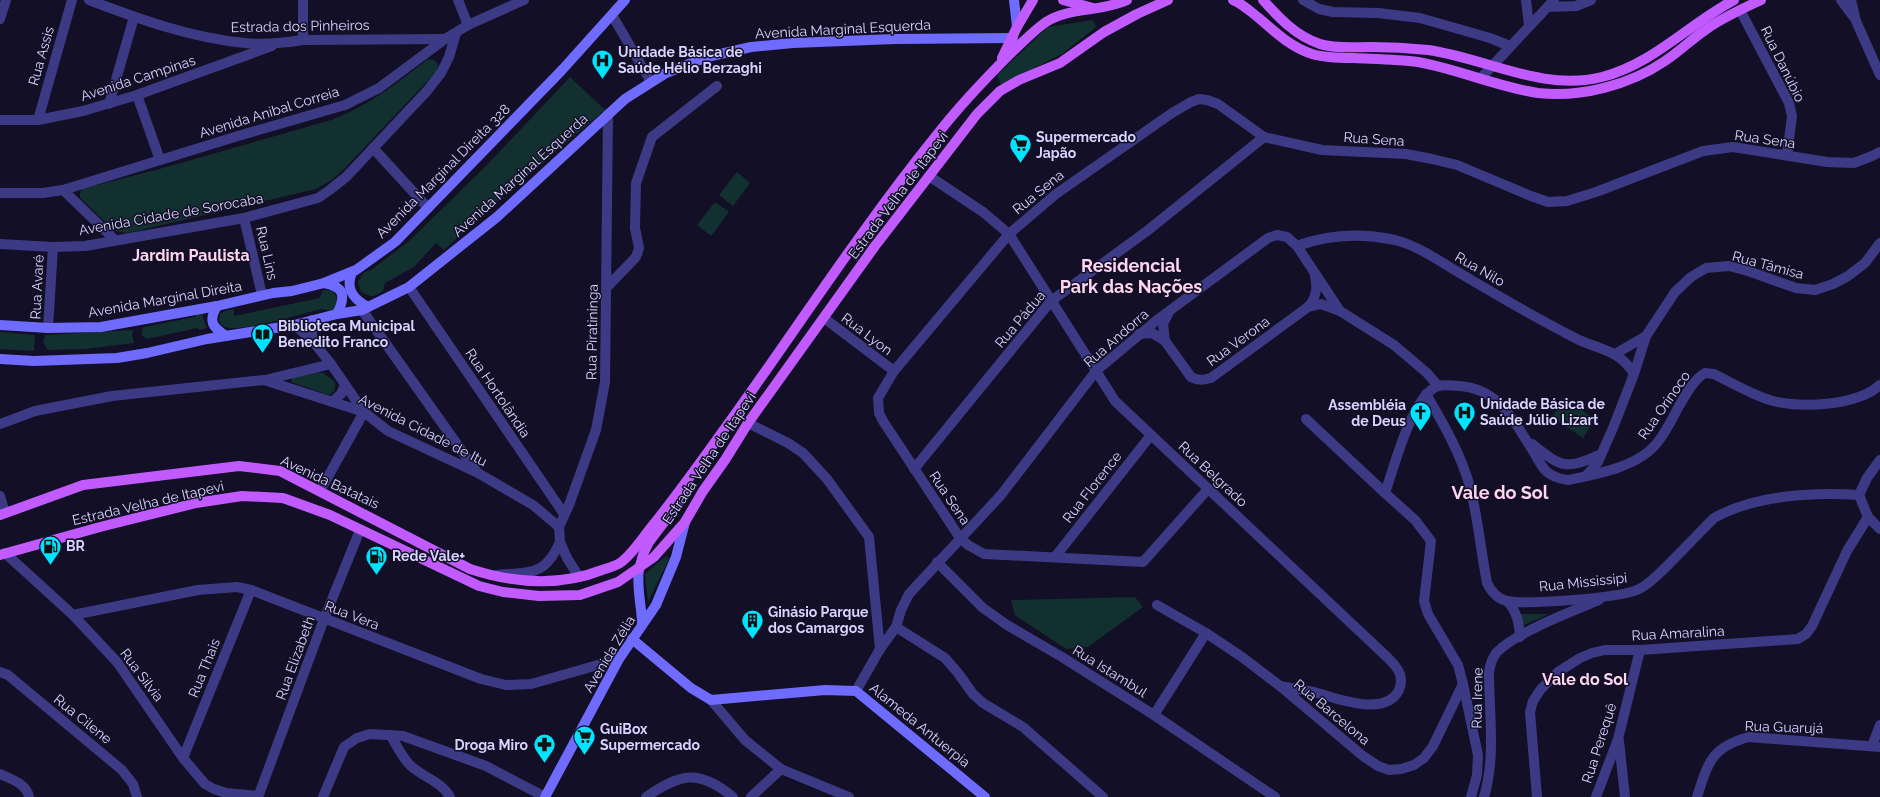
<svg xmlns="http://www.w3.org/2000/svg" width="1880" height="797" font-family="Raleway,sans-serif">
<style>
.green{fill:#12302f}
.lines{fill:none;stroke-linecap:round;stroke-linejoin:round}
.street{stroke:#3d3a85;stroke-width:10}
.secondary{stroke:#6f6bff;stroke-width:10}
.primary{stroke:#c25bff;stroke-width:10}
.labels{text-anchor:middle;stroke-width:3;stroke-linejoin:round;paint-order:stroke}
.street-label{font-size:14px;fill:#d9d4ff;stroke:#130f26}
.poi-label{font-size:14px;font-weight:bold;fill:#d9d4ff;stroke:#130f26;text-anchor:start}
.quarter-label{font-size:16px;font-weight:bold;fill:#ffd6f0;stroke:#130f26}
.district-label{font-size:18px;font-weight:bold;fill:#ffd6f0;stroke:#130f26}
</style>
<rect width="100%" height="100%" fill="#130f26"/>
<g class="green">
<polygon points="1093,20 1096,27 1062,54 1001,85 997,75 1048,27"/>
<path d="M427,60C435,58 440,64 437,71L345,168L332,180L316,189L128,233L115,231L80,198V193L82,189L163,168L331,120C370,105 394,85 427,60Z"/>
<path d="M570,77L605,110L488,209L444,250L436,243L414,267L385,283L383,291C372,298 372,297 361,292L358,282L364,272L371,270L409,241L486,166Z"/>
<polygon points="737,172 750,183 733,206 719,195"/>
<polygon points="715,202 729,212 711,236 697,225"/>
<path d="M326,290L333,291L338,300L334,309L331,311L322,309C302,313 242,333 225,327C221,326 220,323 219,320L220,314L225,311L234,309V316L320,298L322,291Z"/>
<polygon points="203,312 203,318 207,328 200,330 197,328 147,339 142,336 142,330 144,327 195,317 197,313"/>
<polygon points="133,330 132,335 134,343 85,349 48,350 43,342 45,335"/>
<polygon points="0,332 35,335 34,351 0,349"/>
<path d="M316,372L323,373L335,382C336,388 335,392 329,395L291,382L292,378Z"/>
<polygon points="1564,398 1595,419 1583,438 1552,417"/>
<polygon points="666,556 669,559 648,602 645,574"/>
<polygon points="1135,597 1143,607 1088,647 1066,649 1015,615 1011,600"/>
<polygon points="1519,614 1549,614 1524,625"/>
</g>
<g class="lines">
<g class="street">
<path d="M89,0C139,19 191,38 245,43C264,45 284,43 303,40L445,39"/>
<polyline points="458,0 468,25"/>
<polyline points="1303,0 1319,9 1333,12 1378,13 1420,18 1490,38 1510,46"/>
<polyline points="1526,0 1529,26"/>
<polyline points="1841,0 1853,16"/>
<polyline points="1851,0 1856,21 1880,75"/>
<polyline points="1548,7 1576,6 1591,0"/>
<polyline points="1740,10 1789,103 1792,116 1787,155"/>
<polyline points="612,15 651,82"/>
<polyline points="0,19 6,0"/>
<polyline points="303,40 303,0"/>
<polyline points="1481,78 1554,0"/>
<polyline points="137,95 160,160"/>
<polyline points="109,104 134,17"/>
<polyline points="0,120 38,120 83,111 137,95 272,46"/>
<polyline points="38,120 72,0"/>
<polyline points="373,148 428,208"/>
<path d="M929,176L983,212L1009,234L1115,401L1388,658C1397,667 1405,676 1399,690C1385,718 1336,698 1314,692C1303,690 1291,688 1280,686"/>
<polyline points="63,190 115,240"/>
<polyline points="0,193 43,193 63,190 238,136 345,105 379,88 445,39 468,25 524,0"/>
<polyline points="244,218 262,295"/>
<polyline points="0,244 53,247 85,246 244,218 318,198 331,189 346,177 427,91 441,73 449,57 456,33"/>
<path d="M1297,246C1329,234 1362,233 1395,240C1419,246 1442,263 1463,275C1500,297 1538,319 1577,339C1600,350 1620,350 1634,374"/>
<polyline points="409,287 564,514"/>
<polyline points="607,287 636,257 639,248 635,228 636,183 652,137 717,86"/>
<path d="M1308,307C1316,298 1318,289 1315,276"/>
<polyline points="362,310 476,471"/>
<polyline points="824,318 894,371"/>
<polyline points="294,325 312,340 331,364 364,412"/>
<polyline points="48,328 53,247"/>
<path d="M1139,334L1152,333L1165,341L1191,377C1199,381 1203,380 1211,378L1308,307L1321,304L1340,311"/>
<polyline points="312,340 312,320"/>
<polyline points="1165,341 1163,324 1169,312"/>
<polyline points="1615,354 1646,336"/>
<polyline points="265,380 331,364"/>
<path d="M1426,394C1443,423 1461,454 1470,487C1478,518 1481,552 1487,583C1491,591 1497,599 1507,601C1526,605 1623,598 1639,589C1648,585 1656,576 1663,570C1680,553 1697,535 1714,518C1755,495 1813,492 1859,495"/>
<polyline points="332,402 341,394 345,385"/>
<polyline points="1306,419 1385,493"/>
<polyline points="748,423 788,443 803,453 827,479 869,537 880,649"/>
<polyline points="0,424 35,411 112,396 264,380 364,412 388,431 478,473 533,505 559,527"/>
<path d="M1532,444C1562,468 1566,470 1601,454"/>
<polyline points="914,469 1051,301 1147,231 1264,137"/>
<polyline points="1586,476 1598,462 1613,428 1634,374 1646,336 1675,292 1691,277 1706,268 1729,266 1748,271 1796,288 1815,290 1833,284 1848,276 1865,263 1880,243"/>
<polyline points="1208,489 1143,562 984,554 968,545 960,538 883,421 879,413 878,398 894,371 1009,234 1056,194 1172,113 1191,102 1199,99 1207,100 1218,104 1264,137 1322,150 1406,154 1432,159 1457,165 1531,196 1548,202 1567,201 1596,192 1703,151 1733,147 1827,162 1854,163 1872,156 1880,152"/>
<polyline points="320,491 364,412"/>
<polyline points="1859,495 1867,478 1880,460"/>
<polyline points="1859,495 1868,517 1880,529"/>
<polyline points="0,496 5,513"/>
<polyline points="5,553 73,615 117,662 183,758 205,784 214,789 226,793 258,796"/>
<polyline points="1055,557 1151,435"/>
<polyline points="937,562 983,608 1007,625 1062,657 1154,715 1275,797"/>
<path d="M497,575C531,572 545,576 560,542"/>
<polyline points="579,577 567,558 560,542 559,527 569,505 596,430 605,382 608,114"/>
<path d="M1507,601C1517,612 1519,622 1520,637"/>
<polyline points="1157,605 1206,633 1242,657 1280,686 1363,756 1378,766 1389,770 1401,769 1414,765 1424,758 1433,746 1463,684"/>
<polyline points="73,615 198,590 237,587 251,590 481,679 506,685 531,684 619,659"/>
<polyline points="896,627 945,658 958,673 973,694 983,703 1023,727 1103,797"/>
<polyline points="0,672 8,675 122,770 133,784 137,797"/>
<polyline points="856,691 880,649 896,627 901,610 909,594 1001,495 1096,371 1157,320 1268,238 1277,235 1287,237 1297,246 1340,311 1394,345 1427,373 1438,386"/>
<polyline points="711,700 745,740 781,769 849,797"/>
<polyline points="1154,715 1206,633"/>
<path d="M390,735C397,745 402,758 411,766C424,778 441,781 450,797"/>
<polyline points="1619,741 1625,797"/>
<polyline points="1872,746 1880,725"/>
<polyline points="183,758 251,590"/>
<path d="M0,774C11,779 27,784 29,797"/>
<polyline points="258,797 324,619 360,530"/>
<polyline points="323,797 344,747 357,738 370,734 403,736 486,766 545,797"/>
<path d="M646,797C681,773 699,769 733,797"/>
<polyline points="751,797 781,769"/>
<path d="M1471,797L1477,775L1478,755L1463,684L1458,665L1428,614L1424,601L1431,541L1415,520L1385,493C1394,468 1412,395 1438,386C1444,384 1452,386 1459,386C1500,389 1513,420 1533,451C1537,457 1541,466 1546,471C1552,477 1560,479 1568,480C1597,474 1638,467 1657,443C1666,432 1672,419 1679,406C1686,395 1693,380 1705,373L1714,374C1732,383 1754,396 1773,401C1802,408 1857,406 1880,385"/>
<path d="M1484,797C1496,757 1489,713 1489,672C1490,665 1492,658 1497,652C1517,632 1571,612 1599,600"/>
<polyline points="1537,797 1530,712 1533,701 1541,689 1558,672 1580,658 1592,653 1605,650 1640,650 1798,639 1806,634 1812,626 1847,551 1868,517"/>
<polyline points="1596,797 1618,739 1640,650"/>
<path d="M1697,797C1708,763 1711,747 1749,737L1880,747"/>
</g>
<g class="secondary">
<polyline points="1014,0 1017,27"/>
<path d="M352,272C345,289 353,299 368,307"/>
<path d="M324,283C345,287 346,296 337,314"/>
<path d="M217,306C208,321 212,327 226,336"/>
<polyline points="0,325 48,328 101,327 217,306 273,293 292,291 324,283 356,270 395,242 562,70 625,0"/>
<polyline points="0,359 34,361 117,358 147,353 207,339 294,325 337,314 362,310 409,287 497,217 625,99 666,73 707,57 751,47 793,43 895,39 1013,38"/>
<path d="M639,569C636,588 642,606 642,625"/>
<polyline points="632,639 691,688 711,700 825,690 856,691 985,797"/>
<polyline points="545,797 619,659 656,605 676,557 685,522"/>
</g>
<g class="primary">
<polyline points="1063,0 1093,8"/>
<path d="M1233,0C1243,4 1251,12 1260,19C1276,33 1291,47 1312,54C1325,58 1340,58 1354,58C1375,59 1397,59 1418,62C1458,69 1497,87 1538,93C1580,98 1630,85 1665,61C1680,51 1693,38 1708,28C1724,17 1744,8 1761,0"/>
<path d="M1263,0C1279,18 1296,36 1320,44C1336,49 1354,47 1371,47C1389,47 1409,48 1428,50C1486,58 1542,92 1602,77C1653,64 1689,24 1734,0"/>
<polyline points="1002,58 1017,27 1033,0"/>
<path d="M0,515L83,485L239,466L280,471L470,569C513,583 559,587 602,570C608,568 615,566 620,563C633,554 643,537 653,525C678,494 700,463 723,431C794,333 860,230 936,136C959,106 984,80 1011,53C1022,43 1033,31 1046,22C1069,7 1102,12 1127,0"/>
<polyline points="0,555 100,527 196,503 242,496 283,498 330,515 479,586 503,592 539,596 580,595 618,582 654,557 685,522 703,491 725,460 748,423 875,246 977,114 1000,91 1019,80 1060,63 1104,32 1137,14 1168,0"/>
<polyline points="639,569 644,552 649,542 690,488"/>
</g>
</g>
<defs>
<symbol id="hospital-pin" viewBox="-11 -11 22 30"><path d="M0 17L-7.5 6A9.5 9.5 0 1 1 7.5 6Z" fill="#00e5ff" stroke="#130f26"/><path d="M-5-5h3v3.5h4V-5h3V5h-3V1.5h-4V5h-3Z" fill="#111"/></symbol>
<symbol id="supermarket-pin" viewBox="-11 -11 22 30"><path d="M0 17L-7.5 6A9.5 9.5 0 1 1 7.5 6Z" fill="#00e5ff" stroke="#130f26"/><path d="M-6-5.5h2.5l.6 2H6L4.5 2H-2.5L-4.4-4H-6ZM-1.5 3.2a1.3 1.3 0 1 0 .1 0ZM3 3.2a1.3 1.3 0 1 0 .1 0Z" fill="#111"/></symbol>
<symbol id="library-pin" viewBox="-11 -11 22 30"><path d="M0 17L-7.5 6A9.5 9.5 0 1 1 7.5 6Z" fill="#00e5ff" stroke="#130f26"/><path d="M-6-4Q-3-5.5-.7-3.5V5Q-3 3-6 4ZM6-4Q3-5.5 .7-3.5V5Q3 3 6 4Z" fill="#111"/></symbol>
<symbol id="church-pin" viewBox="-11 -11 22 30"><path d="M0 17L-7.5 6A9.5 9.5 0 1 1 7.5 6Z" fill="#00e5ff" stroke="#130f26"/><path d="M-1.2-6h2.4v3.5h3.3v2.4h-3.3V6h-2.4V-.1h-3.3v-2.4h3.3Z" fill="#111"/></symbol>
<symbol id="fuel-pin" viewBox="-11 -11 22 30"><path d="M0 17L-7.5 6A9.5 9.5 0 1 1 7.5 6Z" fill="#00e5ff" stroke="#130f26"/><path d="M-5.5-6h7V0h2V4h1.3V-2.5L3-4.5l.8-.8L6-3V5H2.5V1h-1V6h-7ZM-4.2-4.7v3.2H.2V-4.7Z" fill="#111"/></symbol>
<symbol id="building-pin" viewBox="-11 -11 22 30"><path d="M0 17L-7.5 6A9.5 9.5 0 1 1 7.5 6Z" fill="#00e5ff" stroke="#130f26"/><path d="M-4-6H4V6H1V3H-1V6H-4ZM-2.5-4.3h1.7v1.8h-1.7ZM.8-4.3h1.7v1.8H.8ZM-2.5-1h1.7V.8h-1.7ZM.8-1h1.7V.8H.8Z" fill="#111"/></symbol>
<symbol id="pharmacy-pin" viewBox="-11 -11 22 30"><path d="M0 17L-7.5 6A9.5 9.5 0 1 1 7.5 6Z" fill="#00e5ff" stroke="#130f26"/><path d="M-2-6h4v4h4v4h-4v4h-4v-4h-4v-4h4Z" fill="#111"/></symbol>
</defs>
<g fill-rule="evenodd">
<use href="#hospital-pin" x="590" y="48" width="25" height="34"/>
<use href="#supermarket-pin" x="1008" y="132" width="25" height="34"/>
<use href="#library-pin" x="250" y="322" width="25" height="34"/>
<use href="#hospital-pin" x="1452" y="400" width="25" height="34"/>
<use href="#church-pin" x="1408" y="400" width="25" height="34"/>
<use href="#fuel-pin" x="38" y="534" width="25" height="34"/>
<use href="#fuel-pin" x="364" y="544" width="25" height="34"/>
<use href="#building-pin" x="740" y="608" width="25" height="34"/>
<use href="#supermarket-pin" x="572" y="724" width="25" height="34"/>
<use href="#pharmacy-pin" x="532" y="732" width="25" height="34"/>
</g>
<g class="labels">
<g class="street-label">
<text transform="translate(300 26) rotate(-1)" y="5">Estrada dos Pinheiros</text>
<text transform="translate(843 29) rotate(-3)" y="5">Avenida Marginal Esquerda</text>
<text transform="translate(41 56) rotate(-74)" y="5">Rua Assis</text>
<text transform="translate(1783 64) rotate(64)" y="5">Rua Danúbio</text>
<text transform="translate(138 78) rotate(-18)" y="5">Avenida Campinas</text>
<text transform="translate(269 112) rotate(-17)" y="5">Avenida Anibal Correia</text>
<text transform="translate(1374 139) rotate(4)" y="5">Rua Sena</text>
<text transform="translate(1765 139) rotate(8)" y="5">Rua Sena</text>
<text transform="translate(443 171) rotate(-45)" y="5">Avenida Marginal Direita 328</text>
<text transform="translate(520 175) rotate(-42)" y="5">Avenida Marginal Esquerda</text>
<text transform="translate(1038 192) rotate(-39)" y="5">Rua Sena</text>
<text transform="translate(898 195) rotate(-53)" y="5">Estrada Velha de Itapevi</text>
<text transform="translate(171 214) rotate(-10)" y="5">Avenida Cidade de Sorocaba</text>
<text transform="translate(267 253) rotate(77)" y="5">Rua Lins</text>
<text transform="translate(1768 265) rotate(15)" y="5">Rua Tâmisa</text>
<text transform="translate(1480 269) rotate(30)" y="5">Rua Nilo</text>
<text transform="translate(37 287) rotate(-87)" y="5">Rua Avaré</text>
<text transform="translate(165 299) rotate(-10)" y="5">Avenida Marginal Direita</text>
<text transform="translate(1020 319) rotate(-50)" y="5">Rua Pádua</text>
<text transform="translate(592 332) rotate(-89)" y="5">Rua Piratininga</text>
<text transform="translate(867 334) rotate(37)" y="5">Rua Lyon</text>
<text transform="translate(1116 338) rotate(-41)" y="5">Rua Andorra</text>
<text transform="translate(1238 341) rotate(-36)" y="5">Rua Verona</text>
<text transform="translate(498 393) rotate(56)" y="5">Rua Hortolândia</text>
<text transform="translate(1664 405) rotate(-55)" y="5">Rua Orinoco</text>
<text transform="translate(423 430) rotate(27)" y="5">Avenida Cidade de Itu</text>
<text transform="translate(709 458) rotate(-56)" y="5">Estrada Velha de Itapevi</text>
<text transform="translate(1213 474) rotate(43)" y="5">Rua Belgrado</text>
<text transform="translate(330 482) rotate(25)" y="5">Avenida Batatais</text>
<text transform="translate(1092 487) rotate(-52)" y="5">Rua Florence</text>
<text transform="translate(950 498) rotate(56)" y="5">Rua Sena</text>
<text transform="translate(148 503) rotate(-13)" y="5">Estrada Velha de Itapevi</text>
<text transform="translate(1583 582) rotate(-6)" y="5">Rua Mississipi</text>
<text transform="translate(352 615) rotate(21)" y="5">Rua Vera</text>
<text transform="translate(1678 633) rotate(-3)" y="5">Rua Amaralina</text>
<text transform="translate(609 654) rotate(-59)" y="5">Avenida Zélia</text>
<text transform="translate(295 658) rotate(-70)" y="5">Rua Elizabeth</text>
<text transform="translate(204 668) rotate(-68)" y="5">Rua Thais</text>
<text transform="translate(1110 671) rotate(32)" y="5">Rua Istambul</text>
<text transform="translate(142 675) rotate(53)" y="5">Rua Silvia</text>
<text transform="translate(1477 698) rotate(-89)" y="5">Rua Irene</text>
<text transform="translate(1332 712) rotate(40)" y="5">Rua Barcelona</text>
<text transform="translate(83 719) rotate(39)" y="5">Rua Cilene</text>
<text transform="translate(920 725) rotate(39)" y="5">Alameda Antuerpia</text>
<text transform="translate(1784 727) rotate(2)" y="5">Rua Guarujá</text>
<text transform="translate(1599 743) rotate(-72)" y="5">Rua Perequê</text>
</g>
<g class="poi-label">
<text x="618" y="57">Unidade Básica de<tspan x="618" dy="16">Saúde Hélio Berzaghi</tspan></text>
<text x="1036" y="142">Supermercado<tspan x="1036" dy="16">Japão</tspan></text>
<text x="278" y="331">Biblioteca Municipal<tspan x="278" dy="16">Benedito Franco</tspan></text>
<text x="1480" y="409">Unidade Básica de<tspan x="1480" dy="16">Saúde Júlio Lizart</tspan></text>
<text x="1406" y="410" text-anchor="end">Assembléia<tspan x="1406" dy="16">de Deus</tspan></text>
<text x="66" y="551">BR</text>
<text x="392" y="561">Rede Vale+</text>
<text x="768" y="617">Ginásio Parque<tspan x="768" dy="16">dos Camargos</tspan></text>
<text x="600" y="734">GuiBox<tspan x="600" dy="16">Supermercado</tspan></text>
<text x="528" y="750" text-anchor="end">Droga Miro</text>
</g>
<g class="quarter-label">
<text x="191" y="261">Jardim Paulista</text>
<text x="1585" y="685">Vale do Sol</text>
</g>
<g class="district-label">
<text x="1131" y="272">Residencial<tspan x="1131" dy="21">Park das Nações</tspan></text>
<text x="1500" y="499">Vale do Sol</text>
</g>
</g>
</svg>
